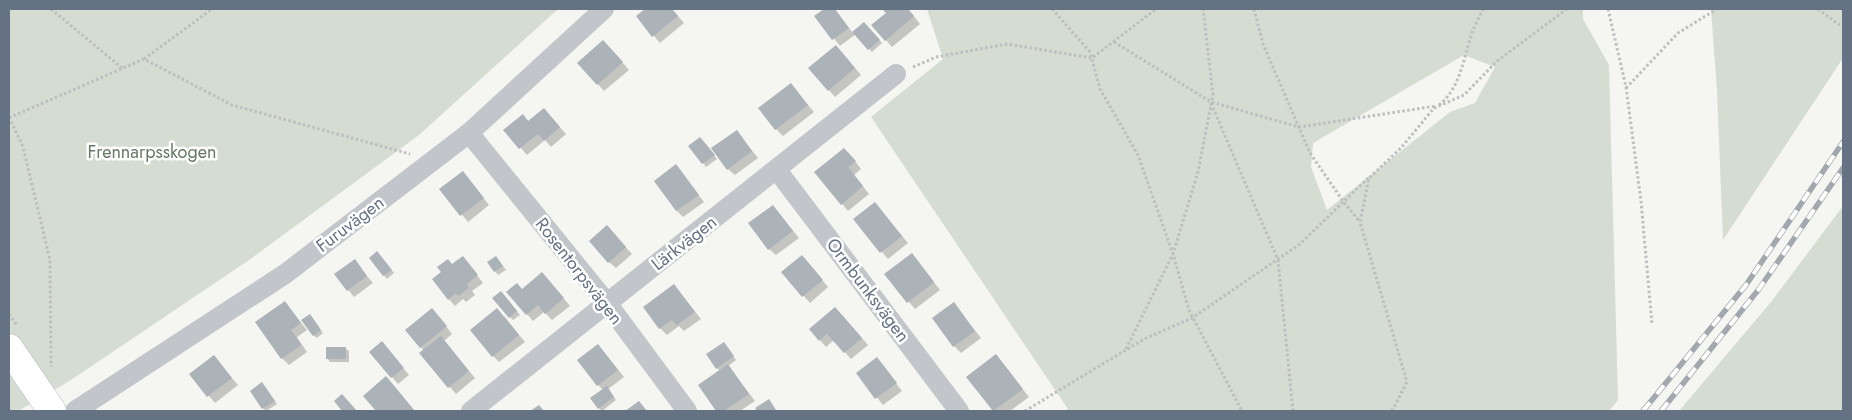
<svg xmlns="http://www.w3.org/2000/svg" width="1852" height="420" font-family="Jost,sans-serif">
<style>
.green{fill:#d5dcd2;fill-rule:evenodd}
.shadow{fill:#0003}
.building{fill:#abb2b8}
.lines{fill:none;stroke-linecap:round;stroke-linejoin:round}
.secondary-casing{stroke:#b4b9be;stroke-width:29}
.path{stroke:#bcbec0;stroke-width:3;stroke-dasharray:2.5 2.5;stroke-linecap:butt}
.street{stroke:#c2c5c9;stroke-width:20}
.secondary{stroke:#fff;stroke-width:28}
.rail-casing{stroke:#a3a8ae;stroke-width:5.5}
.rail{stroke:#fff;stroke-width:4;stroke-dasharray:11;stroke-linecap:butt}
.labels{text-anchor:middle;stroke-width:5;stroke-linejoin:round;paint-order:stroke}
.park-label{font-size:18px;fill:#657a63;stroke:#fff}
.street-label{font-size:18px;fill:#647283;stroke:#fff}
</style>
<rect width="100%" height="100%" fill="#f5f5f1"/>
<g class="green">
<polygon points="9,9 558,9 419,135 249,260 71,380 18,411 9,411"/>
<path d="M927,9H1583V19L1609,65L1618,400L1609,411H1065L1068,409L871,117L943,59ZM1464,55L1495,67L1475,103L1450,112L1327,210L1311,167L1313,143Z"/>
<polygon points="1711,9 1843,9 1843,58 1723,240 1717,91"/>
<polygon points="1843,206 1843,411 1679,411 1771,302"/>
</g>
<g class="shadow">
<polygon points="647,9 672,9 684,23 660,43 637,16"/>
<polygon points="826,9 834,9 853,33 864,24 882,43 872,52 856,34 840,46 816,16"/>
<polygon points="883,9 908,9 920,24 892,47 886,40 887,14"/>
<polygon points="610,48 629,70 604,91 579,63"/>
<polygon points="842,53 861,75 835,97 829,90"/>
<polygon points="791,85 814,112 783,136 776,129"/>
<polygon points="523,115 529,122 550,116 566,134 551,147 545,140 527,155 505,130"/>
<polygon points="736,131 758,158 735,175 728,169"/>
<polygon points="703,141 717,159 706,167 690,146"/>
<polygon points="851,156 861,169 854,175 869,194 848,211 816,172"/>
<polygon points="676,166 704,202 683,217 677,211"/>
<polygon points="469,180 489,205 468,222 441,189"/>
<polygon points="875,204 908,243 888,259 855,220"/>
<polygon points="773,206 799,238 776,255 769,249"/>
<polygon points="613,233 632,254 616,268 609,262"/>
<polygon points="380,256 394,273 387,279 370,258"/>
<polygon points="354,261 373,283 354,297 336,275"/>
<polygon points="499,261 506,270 498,275 489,263"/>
<polygon points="918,262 940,290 915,309 886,275"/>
<polygon points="808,263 828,287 810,303 783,272"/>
<polygon points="453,265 469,265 483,283 472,291 475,295 466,302 463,299 455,306 449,299"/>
<polygon points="549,281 570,306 552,320 544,312 533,321 508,292 523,290"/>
<polygon points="674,285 701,319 684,331 679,326 667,335 660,328"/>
<polygon points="504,295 520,315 513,320 510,317"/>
<polygon points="285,303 307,330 297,337 307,352 289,365 282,358 257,322"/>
<polygon points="954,304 981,338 961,353 954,346"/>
<polygon points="842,315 868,345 851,359 834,340 826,347 820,340"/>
<polygon points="438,316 452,334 444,341 475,378 456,394 421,354 424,351 406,330"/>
<polygon points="504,316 525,342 499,362 493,356"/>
<polygon points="313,319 323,333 317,338 313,335"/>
<polygon points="724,343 736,360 728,366 755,401 740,411 718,411 700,385 720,371 717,368"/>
<polygon points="598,345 624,377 608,389 616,400 602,411 599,408 603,390 598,385"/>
<polygon points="345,348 349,351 349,362 330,362 327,358"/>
<polygon points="388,350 409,375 398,384 371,352"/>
<polygon points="214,357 238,385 215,403 191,374"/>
<polygon points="877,359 902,391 883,405 857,373"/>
<polygon points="1002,363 1029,397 1010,411 995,411 968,377"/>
<polygon points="265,387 277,404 266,411 263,408"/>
</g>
<g class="building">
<polygon points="645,9 672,9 678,16 652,37 636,16"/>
<polygon points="824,9 835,9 849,28 832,40 814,16"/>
<polygon points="882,9 908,9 914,16 885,41 871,25 886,13"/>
<polygon points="864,22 880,40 868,50 852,32"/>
<polygon points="603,40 623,62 597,85 577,63"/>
<polygon points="836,45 855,68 828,91 808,68"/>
<polygon points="791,83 808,105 775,130 758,108"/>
<polygon points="544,108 560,127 544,141 538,134 519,149 503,130 523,114 528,121"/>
<polygon points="737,130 752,151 727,170 711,148"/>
<polygon points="700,137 715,155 702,164 688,146"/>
<polygon points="844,148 856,161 848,167 863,186 841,205 814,172"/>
<polygon points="676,164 699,195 676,211 654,181"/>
<polygon points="463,171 484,198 460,216 439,189"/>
<polygon points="875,202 902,236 880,253 853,219"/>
<polygon points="773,205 793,231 768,250 748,223"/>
<polygon points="607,225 626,247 608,263 589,241"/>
<polygon points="377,251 392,270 383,276 369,258"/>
<polygon points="912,253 934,282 907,303 884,274"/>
<polygon points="802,255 823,280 802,297 781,272"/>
<polygon points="463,256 478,275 467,284 469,288 458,296 456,293 448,300 432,279 441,272 437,267 448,259 452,264"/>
<polygon points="496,256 503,266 494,272 487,262"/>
<polygon points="355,259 367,276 347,291 334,274"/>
<polygon points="542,272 564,298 545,314 538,305 526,315 506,292 517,283 522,289"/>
<polygon points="674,284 695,312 677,325 672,320 659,329 643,307"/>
<polygon points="501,291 517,311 509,318 492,298"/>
<polygon points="285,301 301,323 291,330 301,345 281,359 255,322"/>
<polygon points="954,302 975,331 953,347 932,318"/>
<polygon points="835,307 862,338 844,353 827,334 819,341 809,329"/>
<polygon points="432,308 447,326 420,348 405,330"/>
<polygon points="497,308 519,335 492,357 470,330"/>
<polygon points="310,314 321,330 313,336 301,320"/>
<polygon points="441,336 469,371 448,388 419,353"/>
<polygon points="382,341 404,368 391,378 369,352"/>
<polygon points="724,342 734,356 716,369 706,354"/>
<polygon points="598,344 618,370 597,386 577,360"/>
<rect x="326" y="347" width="20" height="12"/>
<polygon points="996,354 1023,389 993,411 966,377"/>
<polygon points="214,355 232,378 207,397 189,374"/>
<polygon points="877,357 897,383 875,399 856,373"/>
<polygon points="728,364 749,394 724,411 716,411 698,385"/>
<polygon points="386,376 415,411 376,411 363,396"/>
<polygon points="262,382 275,401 262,409 250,391"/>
<polygon points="607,386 614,397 598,409 590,398"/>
<polygon points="342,394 357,411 342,411 334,401"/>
<polygon points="769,399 776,410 773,411 757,411 755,408"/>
<polygon points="639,401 647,411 625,411"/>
<polygon points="539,405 544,411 530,411"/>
</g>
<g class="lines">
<defs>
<polyline id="secondary" points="9,348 52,411"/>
</defs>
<use href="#secondary" class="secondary-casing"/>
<g class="path">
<polyline points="51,9 122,68"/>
<polyline points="1052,9 1090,52 1100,89 1138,155 1173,254 1189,310 1242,411"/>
<polyline points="1254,9 1263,44 1310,153 1343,201 1360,222"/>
<polyline points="1608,9 1626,87 1641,201 1652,324"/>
<polyline points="1818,9 1838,24 1843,26"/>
<polyline points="1114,42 1211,102 1299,127 1436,106"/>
<polyline points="144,59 212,9"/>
<polyline points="913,67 936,57 1007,44 1092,58 1156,9"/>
<polyline points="1626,88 1678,33 1717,9"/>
<polyline points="1211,103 1278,260 1293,411"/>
<path d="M1439,105C1461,88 1464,55 1473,30C1476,23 1480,16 1483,9"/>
<polyline points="9,117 23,147 50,260 51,367"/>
<polyline points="9,118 144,59 232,105 410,154"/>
<polyline points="9,314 17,325"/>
<polyline points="1126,349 1173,254 1198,172 1213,95 1203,9"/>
<polyline points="1025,411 1144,339 1192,318 1300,244 1368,178"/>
<polyline points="1392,411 1407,382 1360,222 1369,178 1401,148 1434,108 1464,95 1497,61 1567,9"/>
</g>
<g class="street">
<polyline points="469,133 607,303 687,411"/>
<polyline points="777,170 959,411"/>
<polyline points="75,411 285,274 469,133 604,9"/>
<polyline points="471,411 896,74"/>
</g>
<use href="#secondary" class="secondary"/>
<defs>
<g id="rail">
<polyline points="1643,411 1746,285 1843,142"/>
<polyline points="1661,411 1759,289 1843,168"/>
</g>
</defs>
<use href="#rail" class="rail-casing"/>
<use href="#rail" class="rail"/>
</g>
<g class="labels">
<g class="park-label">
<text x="152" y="158">Frennarpsskogen</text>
</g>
<g class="street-label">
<text transform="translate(350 224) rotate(-37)" y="6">Furuvägen</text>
<text transform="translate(684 243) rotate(-38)" y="6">Lärkvägen</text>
<text transform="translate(579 271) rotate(52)" y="6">Rosentorpsvägen</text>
<text transform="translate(868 290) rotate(53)" y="6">Ormbunksvägen</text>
</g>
</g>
<rect width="1852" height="420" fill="none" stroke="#647283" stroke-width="20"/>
</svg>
